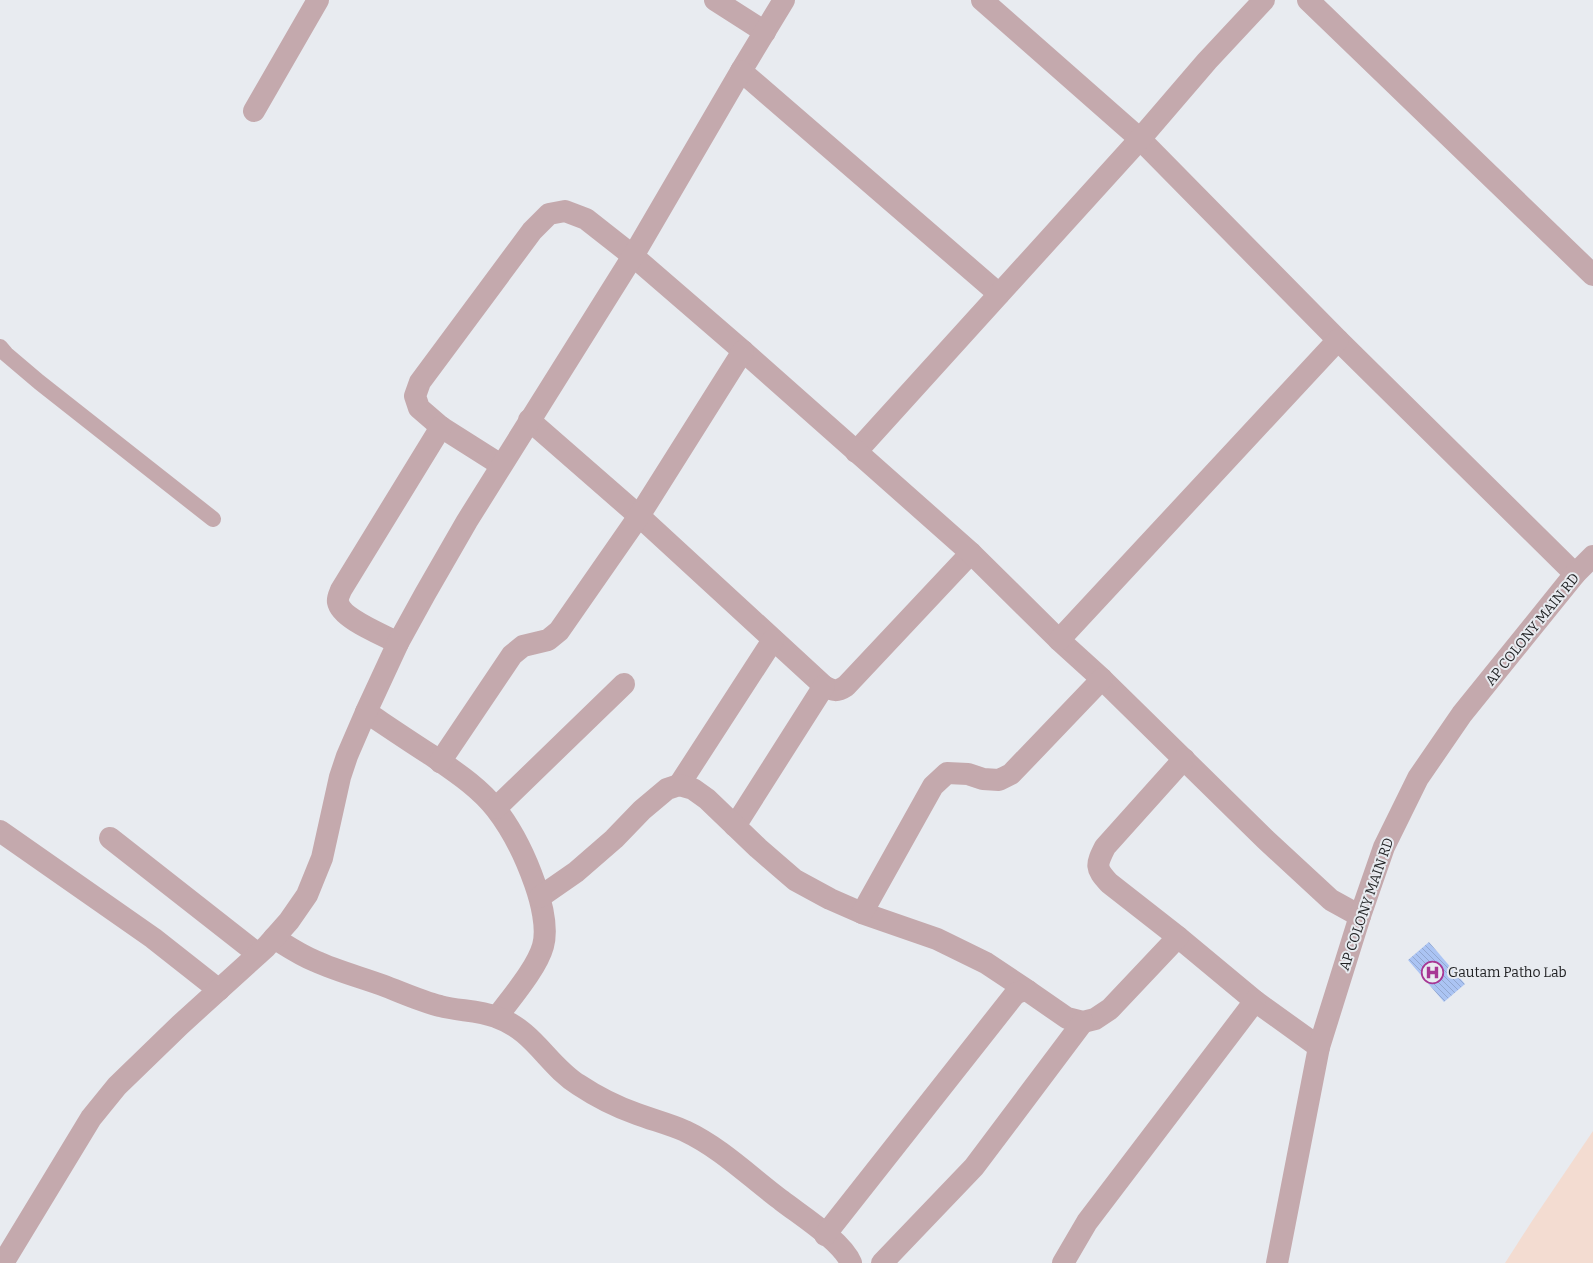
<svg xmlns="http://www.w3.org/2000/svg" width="1593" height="1263" font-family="Bitter,serif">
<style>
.education{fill:#f3dcd1}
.building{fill:url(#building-back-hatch)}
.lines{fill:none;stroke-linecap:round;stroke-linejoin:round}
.service{stroke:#c4a9ad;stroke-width:16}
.minor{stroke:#c4a9ad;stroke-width:22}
.tertiary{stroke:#c4a9ad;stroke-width:22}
.labels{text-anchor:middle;stroke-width:4;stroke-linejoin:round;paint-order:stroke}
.street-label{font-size:14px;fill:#1f2022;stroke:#e8ebf0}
.poi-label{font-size:14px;fill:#1f2022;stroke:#e8ebf0;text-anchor:start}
</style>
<defs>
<pattern id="building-back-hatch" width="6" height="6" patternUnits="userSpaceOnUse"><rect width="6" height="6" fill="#abc4f3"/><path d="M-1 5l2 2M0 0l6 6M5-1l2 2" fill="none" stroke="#93a8d0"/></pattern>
</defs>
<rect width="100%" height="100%" fill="#e8ebf0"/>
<polygon class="education" points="1593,1131 1593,1263 1505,1263 1532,1221"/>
<polygon class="building" points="1429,942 1465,984 1444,1002 1408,960"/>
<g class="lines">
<polyline class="service" points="0,347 6,354 39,382 213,519"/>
<g class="minor">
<polyline points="715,0 765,32"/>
<polyline points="784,0 741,71 999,294"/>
<polyline points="982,0 1140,139 1338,340 1575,574"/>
<polyline points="1308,0 1593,275"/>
<polyline points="254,111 318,0"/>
<path d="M529,420L639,516L824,686C833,691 837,692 846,686L971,553"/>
<polyline points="856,452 1140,139 1207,61 1264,0"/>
<polyline points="501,465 441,427 419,408 415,396 420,382 532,231 549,214 565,211 586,219 633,256 743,351 971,553 1059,640 1102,679 1265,839 1331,900 1360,916"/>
<polyline points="1059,640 1338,340"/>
<path d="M398,643C384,635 341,619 338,602C337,598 340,593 341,590L441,427"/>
<path d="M366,712C387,726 409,741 431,755C454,771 479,787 496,809C513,831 526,858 535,884C541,901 548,928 543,946C537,968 511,998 497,1017"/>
<path d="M1184,759L1105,847C1096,865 1095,868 1109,883L1178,937L1255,1001L1319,1047"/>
<polyline points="440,762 512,655 523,646 548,640 559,631 639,516 743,351"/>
<polyline points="679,785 773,640"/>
<polyline points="496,808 624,684"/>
<polyline points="735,826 824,686"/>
<polyline points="0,831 153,938 219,990"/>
<polyline points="110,838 258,954"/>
<polyline points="540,897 576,872 614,839 642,810 667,789 679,785 693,789 707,799 758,848 795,880 830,899 862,913 937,939 986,963 1028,991"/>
<polyline points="862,913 933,786 947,773 968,774 983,779 999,780 1011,774 1102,679"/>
<path d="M274,938C287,946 300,955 315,961C337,971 360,977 382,985C401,992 420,1001 440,1006C458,1011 478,1010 496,1017C534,1030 548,1066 579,1085C597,1097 617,1107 637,1114C653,1120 669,1124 685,1131C721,1148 749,1176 781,1200C800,1215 842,1241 851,1263"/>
<polyline points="825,1235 1015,994 1022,991 1028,991 1067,1018 1083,1022 1095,1019 1110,1009 1178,937"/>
<polyline points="3,1263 91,1118 117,1086 180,1025 266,947 289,921 307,895 322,858 340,777 347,756 366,712 398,643 425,594 467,521 633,256 741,71"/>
<polyline points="882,1263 974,1167 1083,1022"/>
<polyline points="1063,1263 1087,1222 1255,1001"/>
</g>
<polyline class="tertiary" points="1277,1263 1319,1047 1360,916 1384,847 1418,778 1462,714 1575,574 1593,556"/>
</g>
<defs>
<symbol id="hospital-ring" viewBox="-11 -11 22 22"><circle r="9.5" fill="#e8ebf0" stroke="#a73794" stroke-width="1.5"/><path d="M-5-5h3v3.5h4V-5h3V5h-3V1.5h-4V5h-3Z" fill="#a73794"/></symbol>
</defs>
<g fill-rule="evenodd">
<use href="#hospital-ring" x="1420" y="960" width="25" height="25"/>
</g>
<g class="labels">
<g class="street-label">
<text transform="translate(1532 629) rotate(-51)" y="5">AP COLONY MAIN RD</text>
<text transform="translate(1366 904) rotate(-71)" y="5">AP COLONY MAIN RD</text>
</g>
<g class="poi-label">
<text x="1448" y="977">Gautam Patho Lab</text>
</g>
</g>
</svg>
